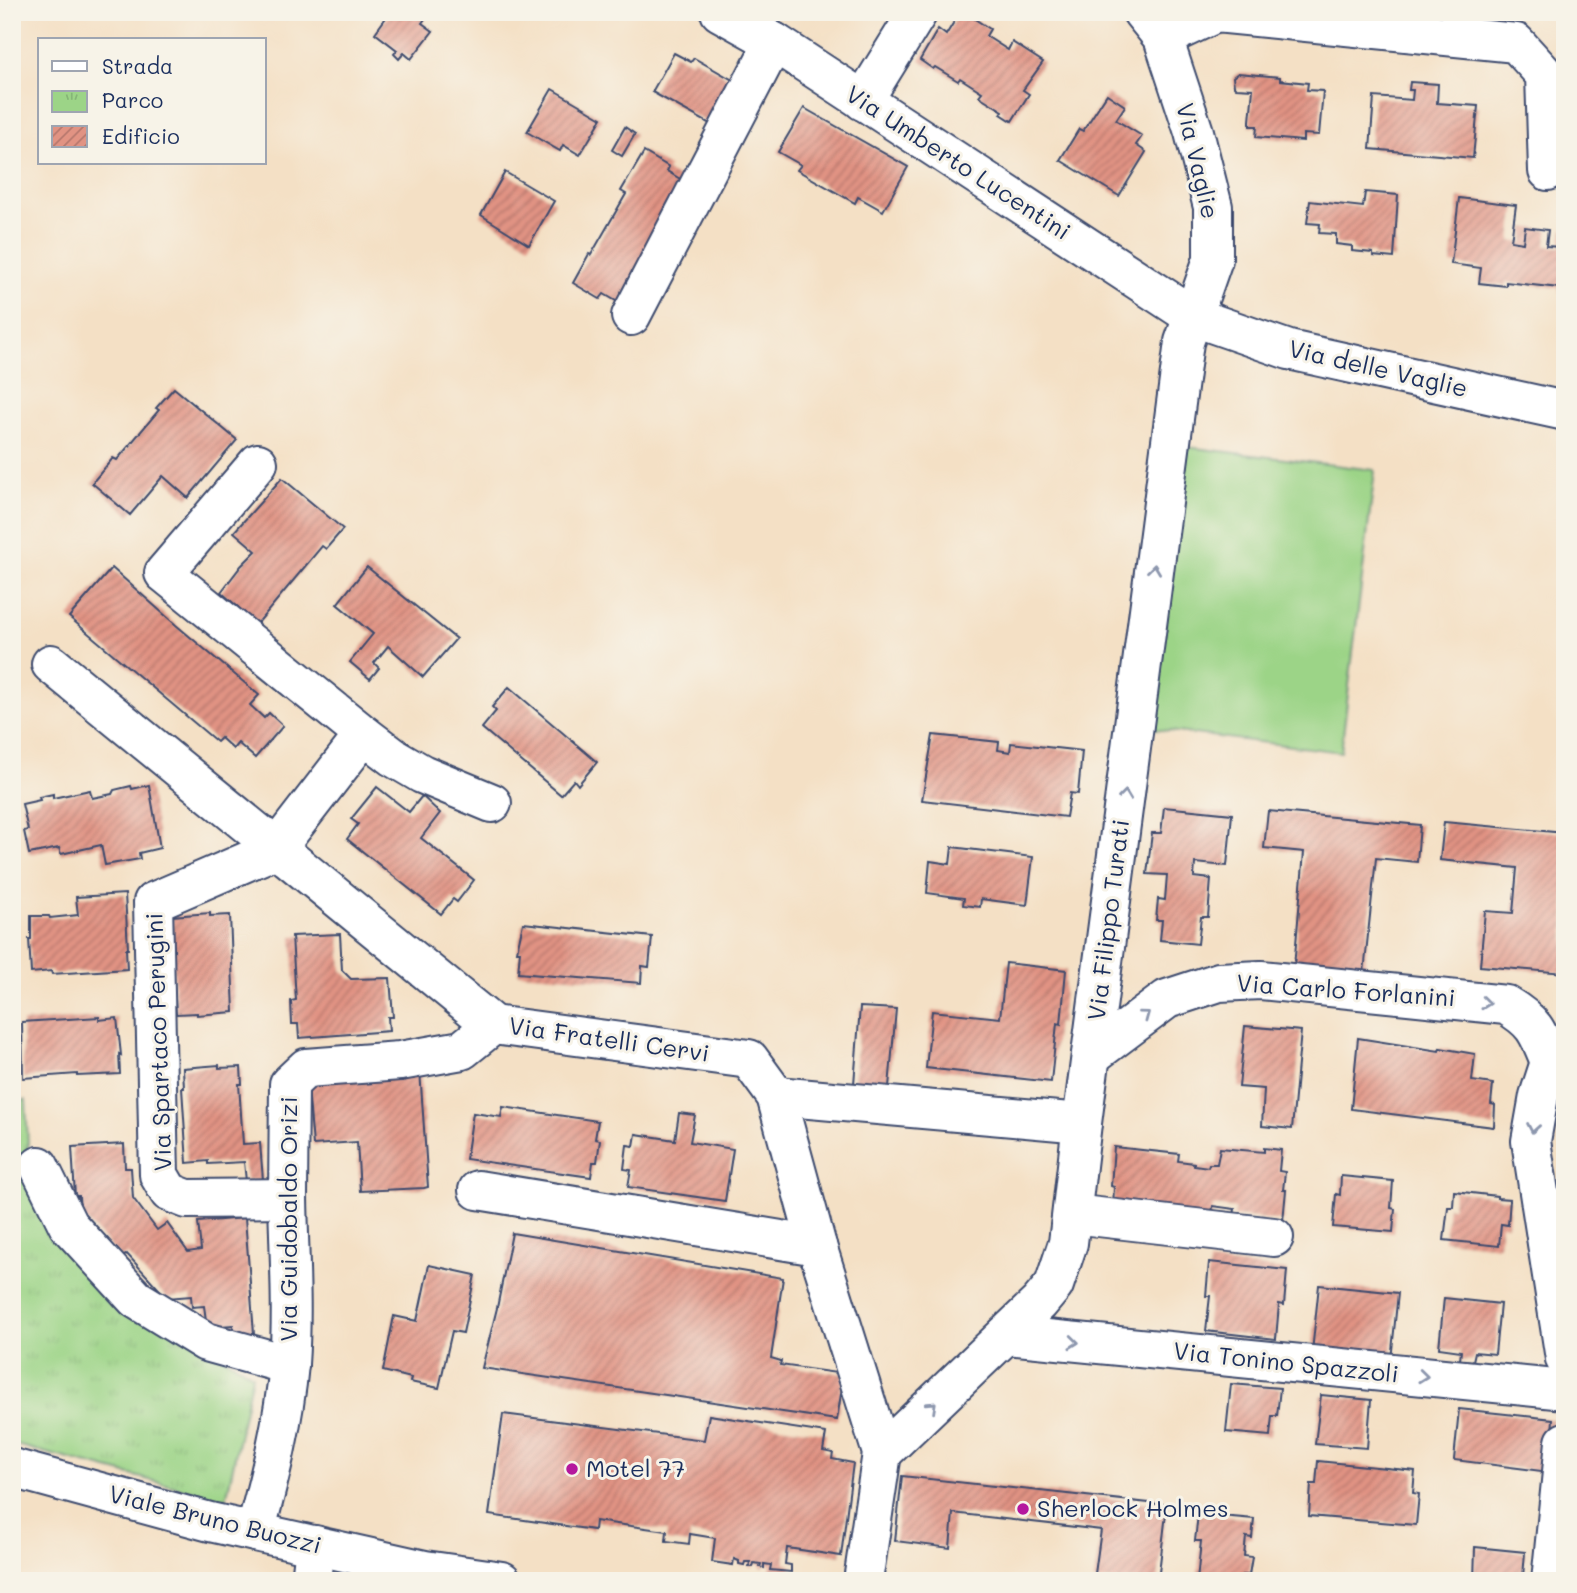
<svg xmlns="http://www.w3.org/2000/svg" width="1577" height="1593" font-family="Mali,sans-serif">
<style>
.park{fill:url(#park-tufts);stroke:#5c8272;stroke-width:2}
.pitch{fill:#9cd487;stroke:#5c8272;stroke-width:2}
.building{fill:url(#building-hatch)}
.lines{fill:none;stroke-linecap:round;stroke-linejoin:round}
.minor-casing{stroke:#3c4a6d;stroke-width:42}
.major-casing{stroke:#3c4a6d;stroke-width:42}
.minor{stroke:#fff;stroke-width:38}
.major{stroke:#fff;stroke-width:38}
.oneway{stroke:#8d97ae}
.poi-dot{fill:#b5179e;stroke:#f7f3e8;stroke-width:2.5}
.labels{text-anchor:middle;stroke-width:6;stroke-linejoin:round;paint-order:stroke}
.street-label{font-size:24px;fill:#1b2f5e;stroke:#f7f3e8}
.poi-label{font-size:24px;fill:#1b2f5e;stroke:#f7f3e8;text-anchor:start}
</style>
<defs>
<pattern id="park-tufts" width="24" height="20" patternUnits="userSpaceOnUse" patternTransform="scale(1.75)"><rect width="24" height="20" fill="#9cd487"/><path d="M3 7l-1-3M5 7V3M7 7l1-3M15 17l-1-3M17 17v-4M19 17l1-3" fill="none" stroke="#86b677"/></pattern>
<pattern id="building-hatch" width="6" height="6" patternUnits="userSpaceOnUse" patternTransform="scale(1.75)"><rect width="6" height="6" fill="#e19383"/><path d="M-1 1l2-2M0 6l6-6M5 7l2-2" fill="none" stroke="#b6786e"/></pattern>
</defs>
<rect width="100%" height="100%" fill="#f7f3e8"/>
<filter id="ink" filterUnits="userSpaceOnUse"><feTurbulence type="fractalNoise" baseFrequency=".0143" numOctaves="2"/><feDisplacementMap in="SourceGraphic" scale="14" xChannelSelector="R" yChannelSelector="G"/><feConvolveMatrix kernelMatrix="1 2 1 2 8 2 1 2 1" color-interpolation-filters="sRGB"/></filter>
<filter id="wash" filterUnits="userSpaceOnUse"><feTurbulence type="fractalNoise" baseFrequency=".00686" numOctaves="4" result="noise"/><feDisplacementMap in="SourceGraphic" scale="28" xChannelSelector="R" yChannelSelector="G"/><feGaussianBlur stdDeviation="1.57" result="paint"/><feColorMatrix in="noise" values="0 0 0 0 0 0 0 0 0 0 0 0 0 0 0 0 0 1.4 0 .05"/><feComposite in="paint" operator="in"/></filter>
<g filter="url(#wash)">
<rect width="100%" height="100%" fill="#f4e0c5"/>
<polygon class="park" points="26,1100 30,1193 96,1275 252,1375 226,1500 12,1444 12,1101"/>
<polygon class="pitch" points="1187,447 1375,470 1341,752 1153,729"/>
<g id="blocks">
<g class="building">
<polygon points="390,12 430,12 422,23 433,31 411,59 404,53 399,59 394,54 397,50 375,33"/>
<polygon points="960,12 964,12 990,29 986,36 1008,50 1012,42 1043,62 1023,90 1029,94 1012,121 1001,114 1003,111 979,96 982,92 960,78 958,81 935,67 933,69 920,60 938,29 946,35"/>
<polygon points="674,53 691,62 694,58 743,86 719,129 652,92"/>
<polygon points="1238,73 1280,77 1280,80 1308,83 1307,90 1323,91 1319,135 1303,134 1303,141 1256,137 1257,126 1250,126 1250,121 1253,89 1236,88 1234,86 1233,77"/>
<polygon points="1410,82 1438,84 1437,103 1478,106 1473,158 1370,149 1374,97 1412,100 1413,90 1409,90"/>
<polygon points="552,89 602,118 580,155 563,145 560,151 527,132"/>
<polygon points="1107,94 1125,106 1116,120 1142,136 1136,145 1146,152 1119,196 1060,160 1079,129 1083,131"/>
<polygon points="804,108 908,167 883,211 858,197 855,203 797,170 801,165 778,152"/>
<polygon points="625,127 635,134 622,156 612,150"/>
<polygon points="644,152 669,167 667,171 692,186 628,308 604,294 600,299 573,283 589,254 591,255 626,194 621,191"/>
<polygon points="505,172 554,201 529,245 481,215"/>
<polygon points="1365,192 1398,195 1394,258 1373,256 1373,253 1352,251 1352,246 1336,244 1336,234 1319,233 1320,224 1307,223 1310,201 1363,207"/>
<polygon points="1459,198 1516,205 1511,241 1523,243 1525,227 1548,230 1546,246 1561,247 1563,229 1565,229 1565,294 1559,293 1559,288 1532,285 1506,282 1506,286 1479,283 1481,268 1451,264"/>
<polygon points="174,388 237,440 188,498 163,476 130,515 92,483 113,458 117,460 159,410 156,408"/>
<polygon points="282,478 343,529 326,549 322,546 257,624 221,592 241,566 256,551 234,532"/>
<polygon points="367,567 456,639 423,677 388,646 374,663 379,668 370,679 350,662 373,634 337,604"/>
<polygon points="112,568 176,625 259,695 250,705 264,718 269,713 283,726 255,758 238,743 233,749 221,738 217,742 69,617"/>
<polygon points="509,687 597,762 578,785 574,780 561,795 482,728 496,711 492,707"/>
<polygon points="933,735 999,742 998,750 1010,752 1011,743 1082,751 1078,794 1070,793 1066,817 922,800"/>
<polygon points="149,785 160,848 139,853 140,859 105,865 101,845 61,854 59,848 29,854 24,831 28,830 22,804 40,800 39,797 53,794 53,798 90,790 92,798 112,794 114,790 131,786 132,789"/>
<polygon points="377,787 409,812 422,796 440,813 421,838 474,880 457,902 453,899 441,914 347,839 358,824 351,819"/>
<polygon points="1164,807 1232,814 1227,866 1195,863 1194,877 1211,879 1208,917 1201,917 1198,944 1160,940 1162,920 1156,920 1158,899 1165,900 1167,875 1147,874 1152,833 1161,833"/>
<polygon points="1268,811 1420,825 1417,862 1376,858 1364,973 1294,967 1304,852 1264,848"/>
<polygon points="1444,822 1565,833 1565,973 1480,966 1485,911 1513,913 1517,868 1440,860"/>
<polygon points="952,847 1033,857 1027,905 981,899 980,907 963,905 964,898 927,893 930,861 950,864"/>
<polygon points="125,894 128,949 126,949 127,969 52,974 51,971 31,973 29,939 31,939 31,916 49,916 50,918 78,915 76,897"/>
<polygon points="210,913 210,916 230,915 234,1012 197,1015 197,1013 176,1014 171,936 173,936 172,916"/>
<polygon points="523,923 652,937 649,967 642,966 641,983 518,973 520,951 517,951"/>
<polygon points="340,934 342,970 351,979 390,978 393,1017 388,1017 389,1031 299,1038 298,1024 292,1024 291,1001 296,1000 292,936"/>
<polygon points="1006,963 1066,970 1061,1024 1057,1023 1051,1082 926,1068 932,1011 1000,1018"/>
<polygon points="860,1007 896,1009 889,1087 854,1084"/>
<polygon points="99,1017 99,1020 117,1018 121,1055 119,1054 120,1074 77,1076 77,1074 23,1078 22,1022"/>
<polygon points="1245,1026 1301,1031 1292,1129 1262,1126 1264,1089 1239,1087"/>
<polygon points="1358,1038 1439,1051 1440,1048 1475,1054 1472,1081 1493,1084 1491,1104 1495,1105 1494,1127 1351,1109"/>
<polygon points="219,1065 219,1068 241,1067 242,1084 239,1084 243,1144 260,1143 263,1180 246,1181 244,1162 208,1164 208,1161 187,1163 182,1088 184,1088 183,1068"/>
<polygon points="420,1070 428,1187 424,1188 360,1191 357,1142 313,1145 307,1076"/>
<polygon points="503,1107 598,1121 595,1139 600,1140 597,1162 593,1162 591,1177 466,1159 473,1113 501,1117"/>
<polygon points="679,1113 695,1115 690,1142 733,1149 725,1201 628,1187 631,1170 624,1169 627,1145 634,1146 636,1134 675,1140"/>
<polygon points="124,1144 125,1168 131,1168 133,1198 157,1230 167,1223 188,1252 201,1250 198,1222 245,1218 254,1334 235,1335 233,1325 207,1327 204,1306 192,1307 191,1296 167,1298 127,1254 121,1258 80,1214 79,1196 75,1196 72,1147"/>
<polygon points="1114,1147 1179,1154 1178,1161 1194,1163 1194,1165 1208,1167 1209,1164 1217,1164 1220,1148 1264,1152 1264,1148 1281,1150 1279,1171 1285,1172 1283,1190 1286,1190 1283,1221 1234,1216 1235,1209 1213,1206 1211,1219 1113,1208 1114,1187 1111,1186"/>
<polygon points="1341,1176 1393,1181 1391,1208 1395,1209 1393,1232 1333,1227 1336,1194 1340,1195"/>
<polygon points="1454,1191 1497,1196 1497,1198 1510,1199 1508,1225 1501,1224 1499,1246 1444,1240 1448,1207 1453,1207"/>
<polygon points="512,1233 783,1278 771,1358 781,1361 780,1365 844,1374 837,1420 482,1368 497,1308"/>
<polygon points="1209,1262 1287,1270 1284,1305 1279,1304 1276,1339 1206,1331 1210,1296 1206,1296"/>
<polygon points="429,1265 475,1275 463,1333 452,1331 439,1388 410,1382 411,1378 383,1371 394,1316 417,1321"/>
<polygon points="1319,1285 1398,1293 1391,1360 1312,1352"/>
<polygon points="1444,1298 1500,1304 1495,1354 1475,1352 1473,1361 1460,1360 1461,1351 1439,1348"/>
<polygon points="1231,1384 1280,1388 1277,1416 1272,1416 1270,1436 1226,1432"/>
<polygon points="1321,1395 1371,1400 1367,1448 1315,1444"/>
<polygon points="1459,1409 1553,1419 1549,1472 1454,1460"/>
<polygon points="503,1414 704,1440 709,1415 826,1433 823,1451 833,1453 832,1459 853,1463 841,1556 787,1548 785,1564 791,1565 791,1572 770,1570 771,1565 764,1564 764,1568 760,1567 761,1564 754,1563 753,1567 749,1567 750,1562 745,1562 744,1565 739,1564 739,1561 734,1559 733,1565 712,1562 715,1538 690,1534 689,1544 666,1541 667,1531 595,1521 594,1530 489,1515"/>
<polygon points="1318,1461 1415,1471 1413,1493 1419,1494 1416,1525 1309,1516 1311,1484 1316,1484"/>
<polygon points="902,1476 1167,1505 1158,1581 1094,1581 1101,1530 953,1513 950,1548 895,1541"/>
<polygon points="1198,1514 1254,1519 1252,1538 1246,1537 1244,1556 1252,1557 1249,1575 1242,1575 1242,1581 1197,1581 1201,1541 1195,1541"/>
<polygon points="1475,1547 1525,1552 1523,1577 1520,1576 1519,1581 1474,1581"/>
</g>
</g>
</g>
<g filter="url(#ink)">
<use href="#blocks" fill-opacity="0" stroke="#3c4a6d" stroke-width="2"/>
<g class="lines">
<defs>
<g id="minor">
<polyline points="720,12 774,42 1194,317 1289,350 1565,411"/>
<polyline points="1163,38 1216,13 1516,43 1545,75 1548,171"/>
<polyline points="863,101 918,12"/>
<polyline points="631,316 774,42"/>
<polyline points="258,463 164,573 364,735 276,849 153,902 159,1175 169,1192 187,1199 288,1198"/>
<polyline points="51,664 493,1025 749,1059 776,1096 817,1246 882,1453 863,1581"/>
<polyline points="364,735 393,757 422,774 492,803"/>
<polyline points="1565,1045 1550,1062 1539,1096 1531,1141 1565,1359"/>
<path d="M1091,1056L1167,999L1219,982L1261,980L1506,1005C1535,1022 1538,1032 1550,1062"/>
<polyline points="776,1096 1082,1123"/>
<polyline points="39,1166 68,1225 136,1299 206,1342 289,1365"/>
<polyline points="478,1190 817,1246"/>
<polyline points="1072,1214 1274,1237"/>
<polyline points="1006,1335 1565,1390"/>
<polyline points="882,1453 1039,1303 1054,1285 1068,1243 1082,1123 1184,342 1213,259 1213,207 1194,132 1163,38 1142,12"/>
<path d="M255,1532C270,1477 284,1421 289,1364C293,1308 289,1253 288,1197C288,1160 289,1122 289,1084L306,1068L400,1061L462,1050L493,1025"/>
<polyline points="311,1581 315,1545"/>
<polyline points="1551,1581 1565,1442"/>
</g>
<polyline id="major" points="12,1468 210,1522 425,1570 502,1581"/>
</defs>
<use href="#minor" class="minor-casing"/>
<use href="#major" class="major-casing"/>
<use href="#minor" class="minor"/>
<use href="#major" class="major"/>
</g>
<defs><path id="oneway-chevron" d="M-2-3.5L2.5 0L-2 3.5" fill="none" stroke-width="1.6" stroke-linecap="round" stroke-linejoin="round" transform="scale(1.75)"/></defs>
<g class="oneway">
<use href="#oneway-chevron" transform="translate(1154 569) rotate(-83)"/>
<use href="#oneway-chevron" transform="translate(1125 795) rotate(-83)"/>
<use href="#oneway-chevron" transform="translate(1486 1003) rotate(6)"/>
<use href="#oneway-chevron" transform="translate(1145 1015) rotate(-37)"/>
<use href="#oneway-chevron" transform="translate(1533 1128) rotate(100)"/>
<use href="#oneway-chevron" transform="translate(1074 1342) rotate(6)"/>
<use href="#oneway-chevron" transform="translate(1423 1376) rotate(6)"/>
<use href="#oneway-chevron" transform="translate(932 1406) rotate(-43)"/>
</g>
</g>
<g class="poi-dot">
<circle cx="572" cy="1469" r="7"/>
<circle cx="1023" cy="1509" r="7"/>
</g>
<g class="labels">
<g class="street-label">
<text transform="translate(1197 161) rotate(77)" y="8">Via Vaglie</text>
<text transform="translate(958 163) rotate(33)" y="8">Via Umberto Lucentini</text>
<text transform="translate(1378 369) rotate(13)" y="8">Via delle Vaglie</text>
<text transform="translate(1109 920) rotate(-83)" y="8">Via Filippo Turati</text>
<text transform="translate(1346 991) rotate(4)" y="8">Via Carlo Forlanini</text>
<text transform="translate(609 1040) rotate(8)" y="8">Via Fratelli Cervi</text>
<text transform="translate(159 1042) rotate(-92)" y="8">Via Spartaco Perugini</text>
<text transform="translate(289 1219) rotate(-90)" y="8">Via Guidobaldo Orizi</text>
<text transform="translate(1286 1363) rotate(6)" y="8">Via Tonino Spazzoli</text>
<text transform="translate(215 1520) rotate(14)" y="8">Viale Bruno Buozzi</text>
</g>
<g class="poi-label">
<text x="586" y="1477">Motel 77</text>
<text x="1037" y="1517">Sherlock Holmes</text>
</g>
</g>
<rect width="1577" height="1593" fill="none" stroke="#f7f3e8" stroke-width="42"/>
<rect x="38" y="38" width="228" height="126" fill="#f7f3e8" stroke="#9fa5b1" stroke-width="2"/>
<rect x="52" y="61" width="35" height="10" fill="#ffffff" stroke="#9fa5b1" stroke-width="2"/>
<text x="102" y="74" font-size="21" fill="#1b2f5e">Strada</text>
<rect x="52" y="91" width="35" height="21" fill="url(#park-tufts)" stroke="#9fa5b1" stroke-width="2"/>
<text x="102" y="108" font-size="21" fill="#1b2f5e">Parco</text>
<rect x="52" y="126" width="35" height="21" fill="url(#building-hatch)" stroke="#9fa5b1" stroke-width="2"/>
<text x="102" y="144" font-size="21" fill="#1b2f5e">Edificio</text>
</svg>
